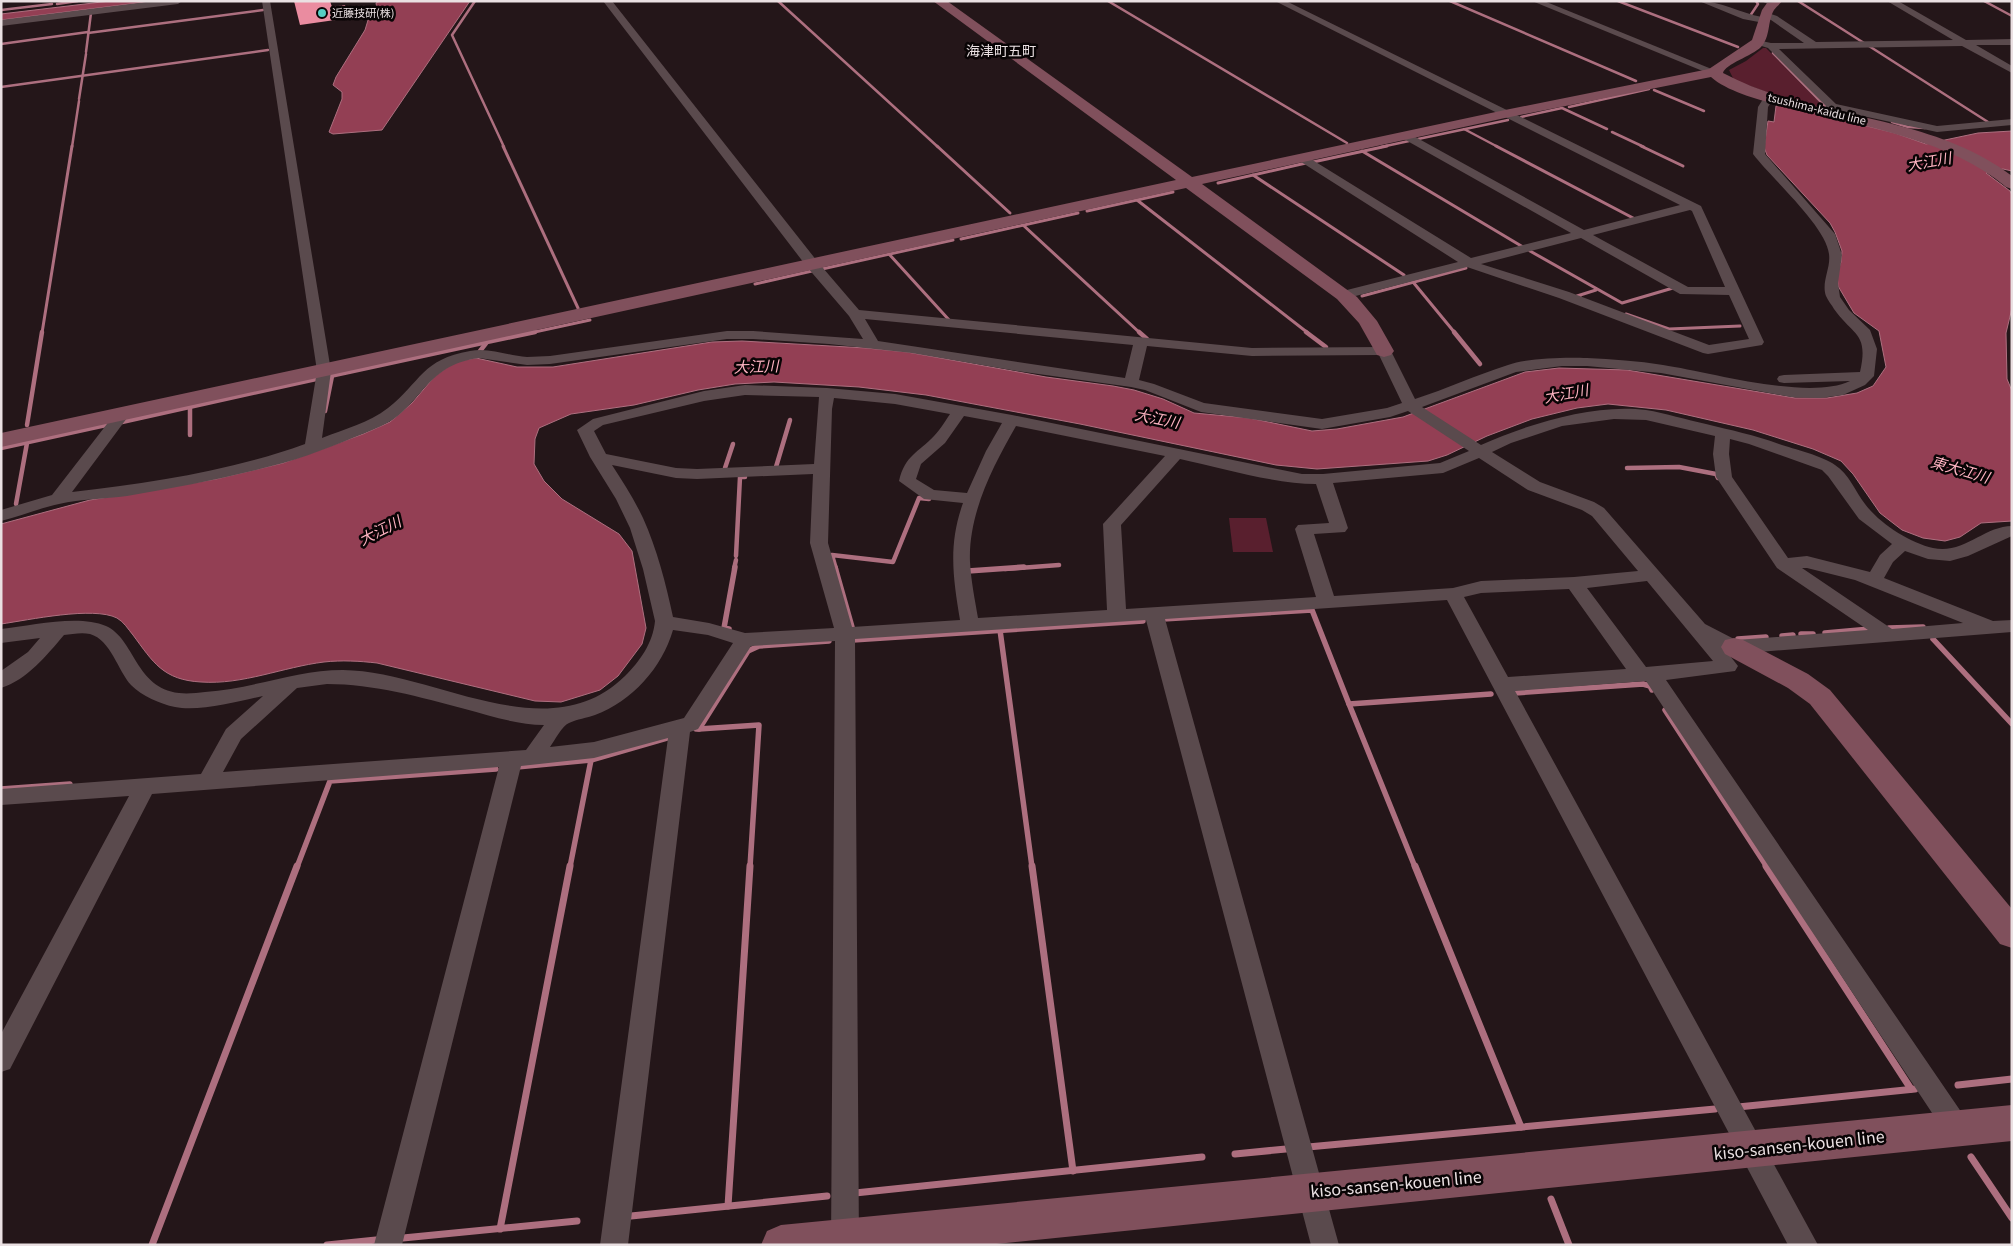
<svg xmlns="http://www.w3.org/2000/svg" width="2013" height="1246" font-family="Georgia,'Noto Sans JP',serif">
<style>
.green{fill:#591f2e}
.water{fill:#933f54;stroke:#ad6f7f}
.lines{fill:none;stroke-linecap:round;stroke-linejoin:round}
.stream-far4{stroke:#ad6f7f;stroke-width:2.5}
.stream-far3{stroke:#ad6f7f;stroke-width:3}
.stream-far2{stroke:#ad6f7f;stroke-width:4.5}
.stream-far1{stroke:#ad6f7f;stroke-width:5.5}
.stream{stroke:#ad6f7f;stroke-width:7}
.building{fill:#ea8ca0}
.street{fill:#5a4a4d;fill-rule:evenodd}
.secondary{fill:#80505c;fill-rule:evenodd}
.poi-dot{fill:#56cec3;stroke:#090405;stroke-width:2}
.labels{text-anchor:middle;stroke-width:5;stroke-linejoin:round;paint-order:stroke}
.far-poi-label{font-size:11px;fill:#eae0e2;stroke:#090405;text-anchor:start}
.far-street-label{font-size:11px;fill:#eae0e2;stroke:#090405}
.far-quarter-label{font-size:14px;fill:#eae0e2;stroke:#090405}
.water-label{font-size:15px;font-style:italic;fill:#fcb2c0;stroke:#090405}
.near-street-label{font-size:16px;fill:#eae0e2;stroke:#090405}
</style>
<rect width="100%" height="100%" fill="#241619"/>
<g class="green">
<polygon points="1763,48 1766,48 1823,106 1819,108 1780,97 1734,80 1729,70 1746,61"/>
<polygon points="1229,518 1266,518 1273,552 1233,552"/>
</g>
<g class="water">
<polygon points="110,1 154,1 1,20 1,14"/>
<polygon points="380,1 470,1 382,130 333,134 329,132 342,99 342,92 333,85 336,77 365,30 369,17 377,9 376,3"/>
<path d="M1783,105L1895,133L1926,144L1978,133L2012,131V171L2003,169L1986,173L2010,191L2012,195V308L2006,333L2007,379L2012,391V521L1981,523L1960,537L1945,541L1923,538L1902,530L1880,513L1853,474L1841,461L1813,449L1753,430L1666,410L1608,404L1577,408L1532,419L1487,436L1447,455L1428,461L1317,469L1276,465L1080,424L926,395L859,387L774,382L735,384L698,390L634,405L571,414L539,428L535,439L534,464L544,481L562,499L619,534L632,551L646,628L642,644L618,676L600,690L561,702L535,701L377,663C359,661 342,660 324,662C283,667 243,685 201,682C163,680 153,662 133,635C128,629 124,622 117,618C93,606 29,620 1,624V524L90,500L216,479L283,463L363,434L390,422L412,403L435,376L456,361L476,358L517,367H553L712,342L742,341L866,348L907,352L1046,377L1113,386L1134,390L1163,399L1194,413L1249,418L1312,431L1337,429L1403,417L1525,372L1559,368L1627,370L1795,398H1827L1857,393L1873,386L1886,367L1879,331L1854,313L1838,286L1837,273L1841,262L1842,251L1835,232L1830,223L1767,155L1764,147L1768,121L1774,122L1776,106Z"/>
</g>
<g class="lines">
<g class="stream-far4">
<polyline points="475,1 452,35 504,147"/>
<polyline points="778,1 938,147"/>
<polyline points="1108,1 1347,143"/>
<polyline points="1450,1 1636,81"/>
<polyline points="1618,1 1738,47"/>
<polyline points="1798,1 1864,43"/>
<polyline points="1984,1 2012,16"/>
<polyline points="57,4 78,1"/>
<polyline points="1,10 52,4"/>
<polyline points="1750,16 1758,4 1756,1"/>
<polyline points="88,33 263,10"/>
<polyline points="1,44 88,32"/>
<polyline points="1869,46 1988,122"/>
<polyline points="86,52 91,13"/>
<polyline points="1773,53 1825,106"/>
<polyline points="1,87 268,50"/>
<polyline points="1654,90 1704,111"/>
<polyline points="79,99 86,54"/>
<polyline points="1569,107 1649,89"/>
<polyline points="1521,117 1562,108 1607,129"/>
<polyline points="1892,122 1908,127 1925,128"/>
<polyline points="1464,129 1498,147"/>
<polyline points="1612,132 1644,147"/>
<polyline points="1418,139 1508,120"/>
<polyline points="72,147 79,101"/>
<polyline points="1381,147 1409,141"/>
</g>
<g class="stream-far3">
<polyline points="503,146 578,308"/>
<polyline points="937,146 1010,213"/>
<polyline points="1496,146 1635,219"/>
<polyline points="1641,146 1683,166"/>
<polyline points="1362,151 1523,247"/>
<polyline points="1313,162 1387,146"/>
<polyline points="1253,175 1404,275"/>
<polyline points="1218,183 1306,163"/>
<polyline points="1137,200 1308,333"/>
<polyline points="1087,211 1173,192"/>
<polyline points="1023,225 1140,333"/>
<polyline points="961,239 1078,213"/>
<polyline points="1530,251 1622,303 1673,288"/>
<polyline points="889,254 950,321"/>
<polyline points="822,269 953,240"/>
<polyline points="1413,282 1455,333"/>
<polyline points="755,284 812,271"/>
<polyline points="1362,296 1466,268"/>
<polyline points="1580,297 1577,296 1596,290"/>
<polyline points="1626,314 1669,329 1740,326"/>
<polyline points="42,333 72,146"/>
<polyline points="530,333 590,320"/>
</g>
<g class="stream-far2">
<polyline points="1139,332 1147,339"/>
<polyline points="1306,332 1326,347"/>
<polyline points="1454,332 1480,364"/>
<polyline points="480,351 487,342 535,332"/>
<polyline points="330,376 487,342"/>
<polyline points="190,407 190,435"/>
<polyline points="325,411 332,376"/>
<polyline points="122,422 316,379"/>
<polyline points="27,425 42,332"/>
<polyline points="1,448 106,425"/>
<polyline points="776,467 790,420"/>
<polyline points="725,468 733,444"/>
<polyline points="1627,468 1679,467 1716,474 1718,478"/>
<polyline points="16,504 27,443"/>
<polyline points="736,556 740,477 745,477"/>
<polyline points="734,569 736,560"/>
<polyline points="836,569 832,555 893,562 919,498 929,499"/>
<polyline points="1005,569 1059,565"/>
</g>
<g class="stream-far1">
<polyline points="835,567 852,627"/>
<polyline points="968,574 968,571 1024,567"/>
<polyline points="1163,619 1312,610 1349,704 1491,694"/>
<polyline points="1889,628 1923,627"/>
<polyline points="729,629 724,628 735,567"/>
<polyline points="1000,630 1032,867"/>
<polyline points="1825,633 1870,629"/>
<polyline points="1801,634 1813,634"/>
<polyline points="1782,636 1793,635"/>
<polyline points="1738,639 1766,637"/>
<polyline points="1933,639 2012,724"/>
<polyline points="853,640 1143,621"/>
<polyline points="1515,693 1643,684 1650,686 1652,690"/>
<polyline points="1349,704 1415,867"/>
<polyline points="1665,710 1767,867"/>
<polyline points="696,729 699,729 748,651 759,646 829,641"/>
<polyline points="699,729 759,725 750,867"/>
<polyline points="517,767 591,760 667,738"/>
<polyline points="1,789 70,784"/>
<polyline points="297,867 330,781 496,769"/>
<polyline points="570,867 591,760"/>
</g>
<g class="stream">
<polyline points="1032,866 1073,1171"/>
<polyline points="1415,866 1521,1127"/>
<polyline points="1766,866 1911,1089"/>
<polyline points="1958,1085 2012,1079"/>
<polyline points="1738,1107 1915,1089"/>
<polyline points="1308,1147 1715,1109"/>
<polyline points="1235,1154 1286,1149"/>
<polyline points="1971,1157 2012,1218"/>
<polyline points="855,1193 1202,1157"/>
<polyline points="1551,1199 1569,1245"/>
<polyline points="728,1206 750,866"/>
<polyline points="631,1216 827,1196"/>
<polyline points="500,1229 570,866"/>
<polyline points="403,1238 577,1221"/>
<polyline points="152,1245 297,866"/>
<polyline points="327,1245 376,1240"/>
</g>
</g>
<polygon class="building" points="294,1 330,1 332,7 345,5 349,18 300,25"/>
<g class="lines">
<g class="street">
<polygon points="155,1 182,1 178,4 1,26 1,20"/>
<path d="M262,1H270L331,371L322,438C344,429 369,423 388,408C421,382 422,359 470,351C489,347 508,356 527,357C535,357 542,356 550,356L727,331H753L863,339L849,316L807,267L603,1H612L817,261L859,310L1252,348L1384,347L1389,348L1391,351L1415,399C1446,389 1476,375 1508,365C1528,358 1565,357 1587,358C1612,359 1638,361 1663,365C1710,372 1808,401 1850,381L1784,383L1779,382L1777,379L1779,376L1784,375L1860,372C1869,332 1853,336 1834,309C1832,305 1828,301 1826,296C1821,282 1831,268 1829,254C1826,226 1772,179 1753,154L1758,107L1765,96H1773L1774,98L1768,107L1765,154L1835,234L1842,255L1838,283L1840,297L1849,310L1870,330L1877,349L1874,376L1865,385L1843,395L1820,398L1791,397L1661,373L1587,366H1562L1516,372L1422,407L1481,445C1528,424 1595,403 1646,410C1666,413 1686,420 1706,424C1730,430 1755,435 1779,444C1794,449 1823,456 1835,465C1849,474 1855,491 1865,504C1879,523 1910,543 1933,548C1963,555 1984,526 2012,526V536L1968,556L1950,561L1928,559L1905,551L1893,562L1884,578L1993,621L2012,620V632L1734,654L1727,652L1738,666L1735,671L1666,680L1966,1119L1970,1128L1966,1137L1957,1141L1948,1137L1646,681L1515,691L1818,1245H1788L1447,600L1165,619L1339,1245H1311L1146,620L855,639L859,1245L831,1244L835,641L751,646L698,729L690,732L628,1245H600L668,738L594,758L521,766L402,1245H374L499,767L152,794L10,1069L1,1072V1034L129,796L1,805V789L201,774L226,729L263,696C240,701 199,712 175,707C160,704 142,696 131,685C118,671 111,640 90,634C82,632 72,634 64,635C47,655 27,680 1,688V671L28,652L40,638L1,643V629C31,626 78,614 106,626C135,639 135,688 179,693C187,694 197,693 205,692C252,689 296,670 343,670C434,671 548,752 625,676C640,661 653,643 655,621L643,569L630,528L616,499L590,457L577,430L593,419L704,391L745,385L827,388L895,394L1012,415L1302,474H1323L1440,463L1469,451L1408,411L1390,417L1322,429L1201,412L1145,390L1131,387L1017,371L912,353L829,344L753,339H727L550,364L527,365L479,358C423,365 421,410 379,427C348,440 315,454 283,463C232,477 179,487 127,496C105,499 81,499 59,504C40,508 21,516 1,521V510L52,495L117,411H127L130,414L72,492C150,483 231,471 305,444L317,371ZM865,319L1133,345L1125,378L878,341ZM1147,346L1252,356L1379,355L1402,403L1387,408L1322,419L1204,403L1154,384L1139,380ZM745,395L819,397L814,464L697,469L676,468L606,454L594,431L603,425L704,401ZM834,398L895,404L950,414C945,421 941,429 934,436C918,453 905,455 899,481L924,499L963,503C948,545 953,577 960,620L852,627L828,543L832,409ZM964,416L1002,423L986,451L967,493L934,490L916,479L921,464L945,443ZM1614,419L1646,420L1715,436L1713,454L1716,477L1777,568L1868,630L1736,640L1705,624L1604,508L1594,502L1540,482L1492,452L1511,443L1562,426ZM1016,426L1165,456L1103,524L1107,610L978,618C975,600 971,581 970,562C968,514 993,466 1016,426ZM1730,439L1749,444L1822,470L1828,476L1859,519L1892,544L1880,555L1870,572L1807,556L1788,558L1732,477L1729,454ZM1479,458L1528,490L1582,510L1592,516L1638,571L1574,577L1481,581L1453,588L1334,596L1314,534L1345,532L1348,528L1333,483L1443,473ZM1180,459C1222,468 1274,484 1316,484L1329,523L1298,525L1295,529L1316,597L1126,609L1121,525ZM612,465L676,478L697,479L813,474L810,543L834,628L745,633L709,623L673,617C666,584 657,549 643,518C634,499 623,482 612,465ZM1802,568H1807L1855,580L1963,623L1892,629ZM1647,581L1713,661L1646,667L1587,588ZM1569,589L1626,669L1508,677L1464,597L1481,593ZM673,630L708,635L733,643L684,718L594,742L550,747C555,740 562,726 569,723C577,719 587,718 595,715C632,701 662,668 673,630ZM327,684C374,684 420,697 465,709C491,716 518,725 544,725L526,750L223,772L241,739L297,688Z"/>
<path d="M1275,1H1286L1701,206L1764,342L1762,345L1708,354L1703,353L1559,298L1467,267L1344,299L1339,298L1337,295L1339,292L1458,262L1298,160L1296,158L1298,156H1306L1471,258L1571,233L1402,138L1401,136L1402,134H1410L1584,230L1680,205ZM1690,210L1692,211L1725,287H1688L1593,235ZM1581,238L1680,294L1729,295L1749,339L1709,345L1569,292L1481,264Z"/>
<polygon points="1532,1 1544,1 1719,72 1714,75 1710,74"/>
<path d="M1699,1C1721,1 1740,13 1762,17L1761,15L1765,12L1777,16L1816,42L1953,40L1887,1H1898L1966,40L2012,39V45H1976L2012,66V73L1962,46L1779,49L1836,104L1937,126L2012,119V125L1937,132L1835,110L1831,115H1823L1822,113L1826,106L1768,48L1752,43L1757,40L1771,43H1804L1771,20L1768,19L1767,22L1764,23L1743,19Z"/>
<polygon points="1761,1 1776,1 1777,3 1773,6"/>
</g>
<g class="secondary">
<path d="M933,1H947L1192,177L1505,110L1709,69L1752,40L1762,10L1767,3L1782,1C1780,4 1776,7 1774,10C1767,22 1771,36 1761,47C1752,56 1725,64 1723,73C1813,121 1928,112 2012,176V189L2006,187C1953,141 1863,126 1796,109C1771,103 1730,94 1711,77L1505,118L1202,184L1357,297L1377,321L1394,351L1391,355L1384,357L1377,355L1359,323L1337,299L1186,188L1,447V433L1176,180Z"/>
<polygon points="1734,638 1743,640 1808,674 1830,690 2012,909 2012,948 2000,944 1810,704 1788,688 1725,654 1721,647 1725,640"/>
<polygon points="2012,1105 2012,1141 987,1245 761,1245 767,1231 781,1225"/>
</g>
</g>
<circle class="poi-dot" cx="322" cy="13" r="5"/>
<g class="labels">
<g class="far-poi-label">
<text x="332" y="17">近藤技研(株)</text>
</g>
<g class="far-street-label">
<text transform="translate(1817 109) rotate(14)" y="4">tsushima-kaidu line</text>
</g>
<g class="far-quarter-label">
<text x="1001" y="56">海津町五町</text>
</g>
<g class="water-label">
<text transform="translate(1929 162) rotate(-10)" y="5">大江川</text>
<text transform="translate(756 367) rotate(-2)" y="5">大江川</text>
<text transform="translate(1566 394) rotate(-10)" y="5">大江川</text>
<text transform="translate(1157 419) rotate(11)" y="5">大江川</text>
<text transform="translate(1960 470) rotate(16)" y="5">東大江川</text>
<text transform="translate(380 531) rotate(-27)" y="5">大江川</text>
</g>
<g class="near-street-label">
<text transform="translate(1799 1145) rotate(-6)" y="6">kiso-sansen-kouen line</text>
<text transform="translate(1396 1184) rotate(-5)" y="6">kiso-sansen-kouen line</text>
</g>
</g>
<rect width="2013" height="1246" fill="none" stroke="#eae0e2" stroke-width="5"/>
</svg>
